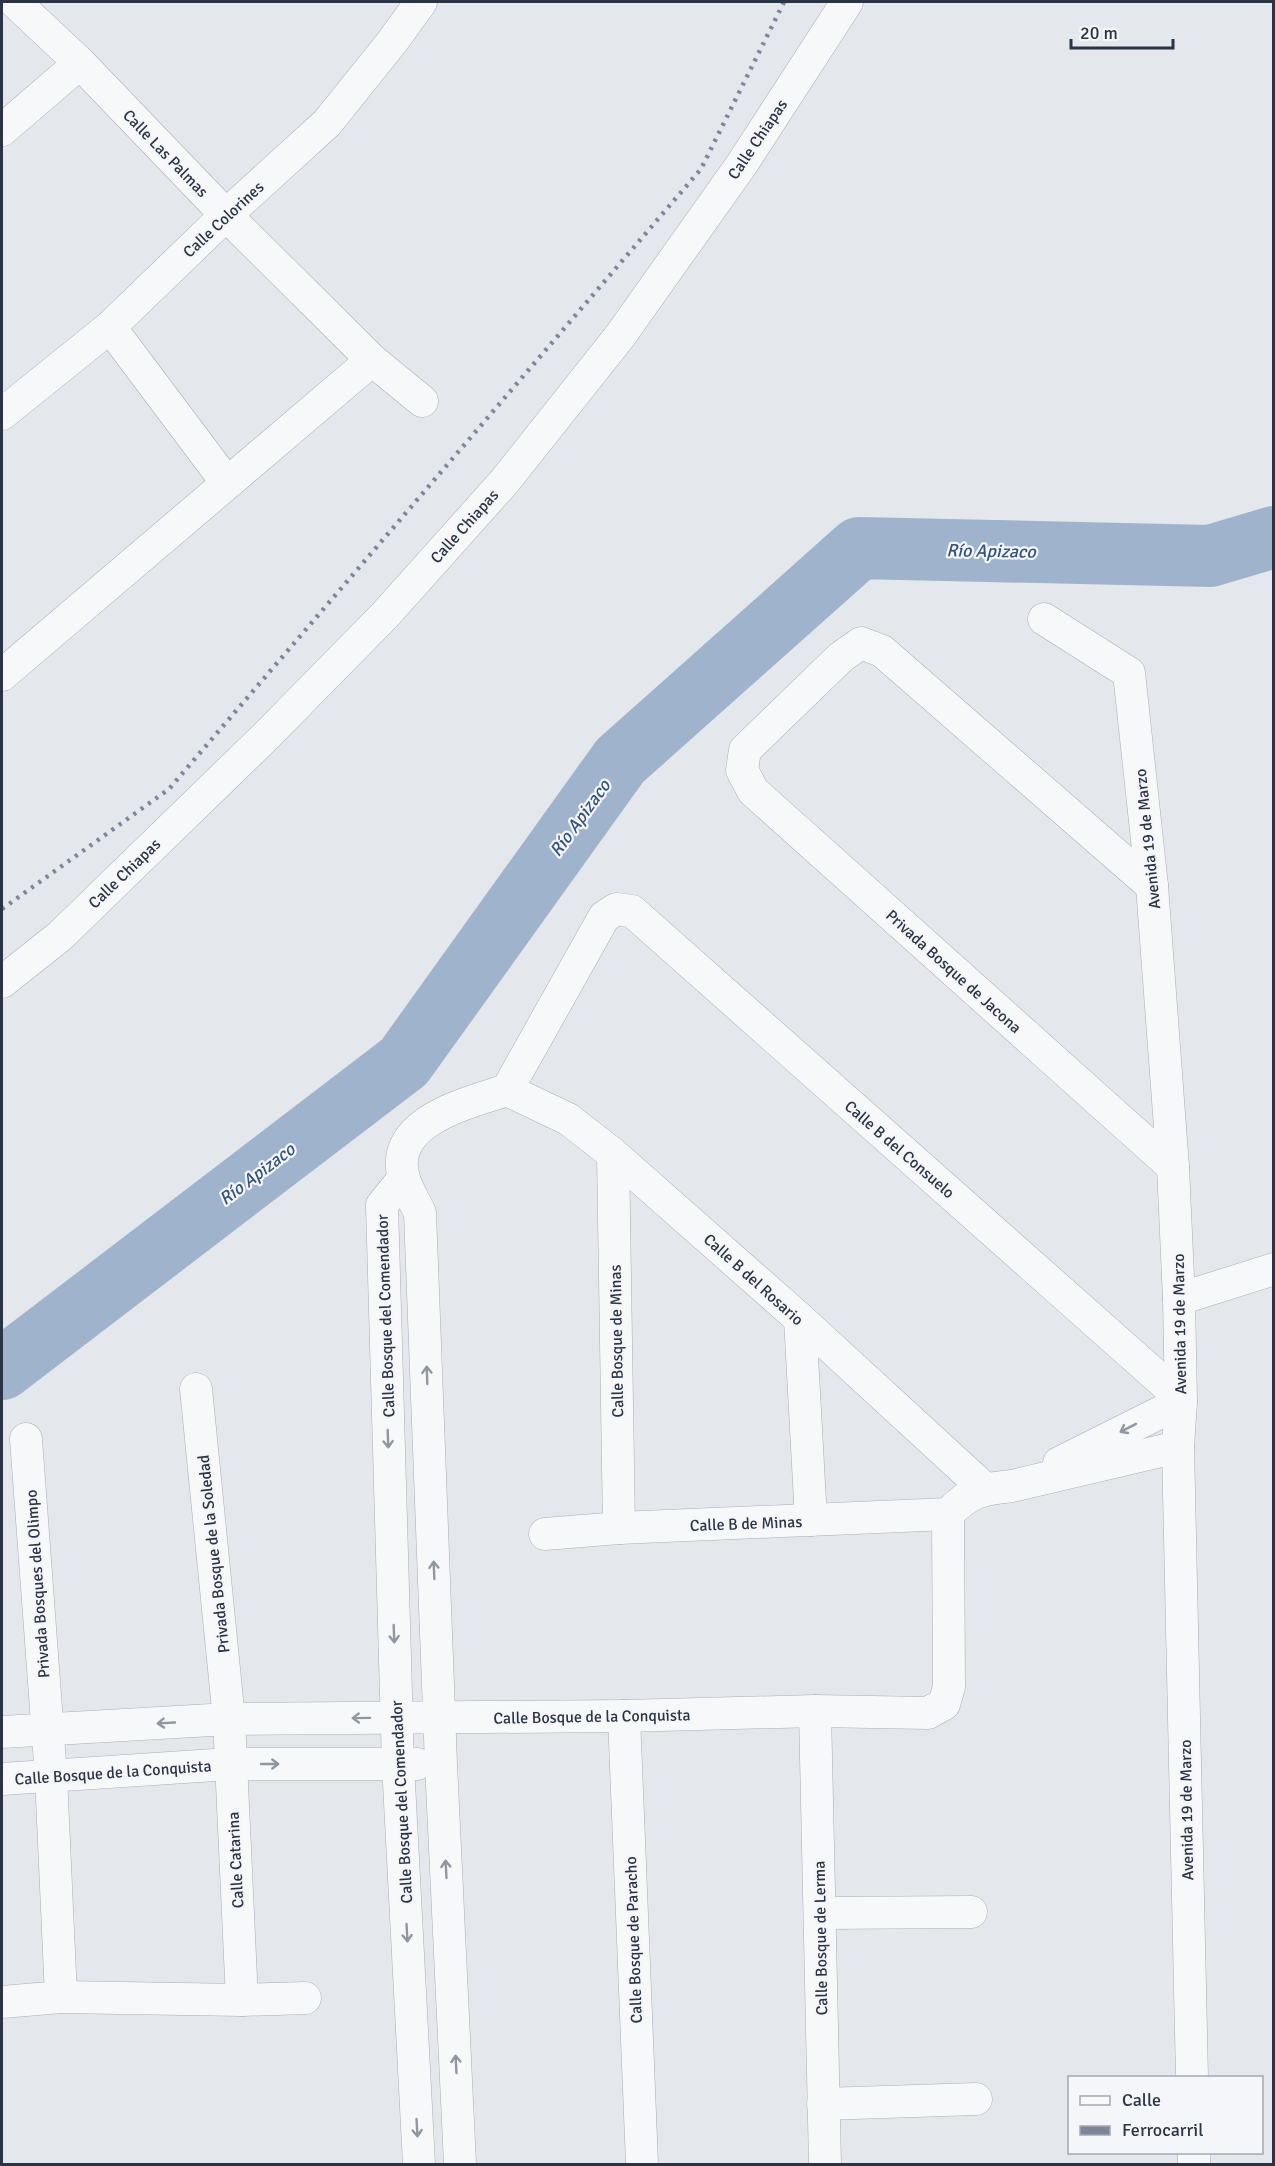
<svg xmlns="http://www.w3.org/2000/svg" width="1275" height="2166" font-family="Signika,sans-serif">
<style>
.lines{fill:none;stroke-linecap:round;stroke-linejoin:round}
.river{stroke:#9fb4cc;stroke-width:62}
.minor-casing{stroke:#a9aeb7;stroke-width:33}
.minor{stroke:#f7f8fa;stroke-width:32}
.rail{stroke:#7d8696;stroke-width:4.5;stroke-dasharray:3 6;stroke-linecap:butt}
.oneway{stroke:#9196a0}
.labels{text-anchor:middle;stroke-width:4.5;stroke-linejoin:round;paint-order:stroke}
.street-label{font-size:16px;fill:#2b3445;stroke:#f4f6f9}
.water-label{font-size:18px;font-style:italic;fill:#34527a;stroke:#f4f6f9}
</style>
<rect width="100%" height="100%" fill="#e4e7ec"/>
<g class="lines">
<polyline class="river" points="2,1369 404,1062 620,761 859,548 1210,556 1274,537"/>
<defs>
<g id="minor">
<polyline points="15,2 80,63 226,215 372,360 422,401"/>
<polyline points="2,130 80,63"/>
<polyline points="110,327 227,483"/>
<polyline points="2,414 110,327 226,215 327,123 392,42 421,2"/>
<polyline points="1044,619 1129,673 1152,886 1173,1167 1179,1299 1181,1402 1178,1447 1192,2078"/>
<polyline points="2,675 372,360"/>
<polyline points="1152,886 882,651 861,643 841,657 745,750 742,770 753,791 1173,1167"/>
<polyline points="2,982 60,936 266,736 385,615 504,482 620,336 742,164 847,2"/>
<polyline points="507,1090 568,1119 613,1154 800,1319 985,1489"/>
<polyline points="613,1154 619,1528"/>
<polyline points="404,1178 382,1205 398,1764 419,2164"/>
<polyline points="1179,1299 1274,1269"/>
<polyline points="800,1319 811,1520"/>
<polyline points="196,1389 229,1719 242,2000"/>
<polyline points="26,1439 51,1776 61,1997"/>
<polyline points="1059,1463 1181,1402"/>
<polyline points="545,1534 619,1528 948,1514"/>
<polyline points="815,1711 825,2164"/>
<polyline points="624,1716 642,2164"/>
<path d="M2,1732L229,1719L624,1716L815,1711L928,1713L944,1704L949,1687L948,1514C970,1491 982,1489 1012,1486L1178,1447"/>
<polyline points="2,1779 230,1764 417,1764"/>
<polyline points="820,1913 971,1912"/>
<polyline points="2,2002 61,1997 242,2000 305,1998"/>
<polyline points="823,2104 976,2099"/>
<polyline points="1194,2152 1194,2164"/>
<path d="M460,2164L441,1764L420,1213C415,1202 408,1191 404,1179C387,1121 468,1103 507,1090L604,917L616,909L632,911L1180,1397"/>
</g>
</defs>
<use href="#minor" class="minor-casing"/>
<use href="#minor" class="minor"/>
<polyline class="rail" points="2,909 169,789 701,169 784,2"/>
</g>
<defs><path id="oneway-shaft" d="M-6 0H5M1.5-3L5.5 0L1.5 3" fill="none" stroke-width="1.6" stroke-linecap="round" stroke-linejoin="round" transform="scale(1.5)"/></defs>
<g class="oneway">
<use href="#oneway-shaft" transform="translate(427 1375) rotate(-92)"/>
<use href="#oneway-shaft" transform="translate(1128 1428) rotate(153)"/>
<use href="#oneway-shaft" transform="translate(388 1439) rotate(88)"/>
<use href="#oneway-shaft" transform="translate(434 1570) rotate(-92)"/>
<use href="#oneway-shaft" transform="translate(394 1634) rotate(88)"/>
<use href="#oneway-shaft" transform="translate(361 1718) rotate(179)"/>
<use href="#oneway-shaft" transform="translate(166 1723) rotate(177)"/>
<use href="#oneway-shaft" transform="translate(270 1764)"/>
<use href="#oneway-shaft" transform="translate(446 1869) rotate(-93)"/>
<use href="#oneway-shaft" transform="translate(407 1933) rotate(87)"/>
<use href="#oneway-shaft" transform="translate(456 2064) rotate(-93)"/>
<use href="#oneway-shaft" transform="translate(417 2128) rotate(87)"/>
</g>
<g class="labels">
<g class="street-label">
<text transform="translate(757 139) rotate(-56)" y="6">Calle Chiapas</text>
<text transform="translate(166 153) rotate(46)" y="6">Calle Las Palmas</text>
<text transform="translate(223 219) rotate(-43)" y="6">Calle Colorines</text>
<text transform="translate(464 526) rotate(-48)" y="6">Calle Chiapas</text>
<text transform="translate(1147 839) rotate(-96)" y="6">Avenida 19 de Marzo</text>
<text transform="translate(124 873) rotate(-44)" y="6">Calle Chiapas</text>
<text transform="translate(954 971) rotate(42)" y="6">Privada Bosque de Jacona</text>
<text transform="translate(900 1149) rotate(41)" y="6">Calle B del Consuelo</text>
<text transform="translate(754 1279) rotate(42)" y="6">Calle B del Rosario</text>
<text transform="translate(385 1316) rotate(-92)" y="6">Calle Bosque del Comendador</text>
<text transform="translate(1179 1324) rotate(-91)" y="6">Avenida 19 de Marzo</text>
<text transform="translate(616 1341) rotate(-91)" y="6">Calle Bosque de Minas</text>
<text transform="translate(746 1523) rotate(-2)" y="6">Calle B de Minas</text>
<text transform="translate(213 1554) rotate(-96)" y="6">Privada Bosque de la Soledad</text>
<text transform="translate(37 1584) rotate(-94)" y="6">Privada Bosques del Olimpo</text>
<text transform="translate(592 1716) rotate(-1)" y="6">Calle Bosque de la Conquista</text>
<text transform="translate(113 1772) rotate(-4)" y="6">Calle Bosque de la Conquista</text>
<text transform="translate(401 1802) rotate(-93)" y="6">Calle Bosque del Comendador</text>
<text transform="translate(1186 1810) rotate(-91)" y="6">Avenida 19 de Marzo</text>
<text transform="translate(235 1860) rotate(-93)" y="6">Calle Catarina</text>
<text transform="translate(820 1938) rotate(-91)" y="6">Calle Bosque de Lerma</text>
<text transform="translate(633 1940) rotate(-92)" y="6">Calle Bosque de Paracho</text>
</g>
<g class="water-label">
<text transform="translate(991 551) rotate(1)" y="6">Río Apizaco</text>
<text transform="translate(580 818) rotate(-54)" y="6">Río Apizaco</text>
<text transform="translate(257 1174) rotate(-37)" y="6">Río Apizaco</text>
</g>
</g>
<rect width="1275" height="2166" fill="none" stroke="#2b3445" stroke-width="6"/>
<rect x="1068" y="2076" width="195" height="78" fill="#f4f6f9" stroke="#a4a8b1" stroke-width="1.5"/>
<rect x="1080" y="2096" width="30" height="9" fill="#f7f8fa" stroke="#a4a8b1" stroke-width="1.5"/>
<text x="1122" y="2106" font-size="18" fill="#2b3445">Calle</text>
<rect x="1080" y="2126" width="30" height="9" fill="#7d8696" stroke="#a4a8b1" stroke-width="1.5"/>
<text x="1122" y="2136" font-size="18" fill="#2b3445">Ferrocarril</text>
<path d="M1071 39v9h102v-9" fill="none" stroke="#2b3445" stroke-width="3"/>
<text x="1080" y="39" font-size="18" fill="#2b3445" stroke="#f4f6f9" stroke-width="4.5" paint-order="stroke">20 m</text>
</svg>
